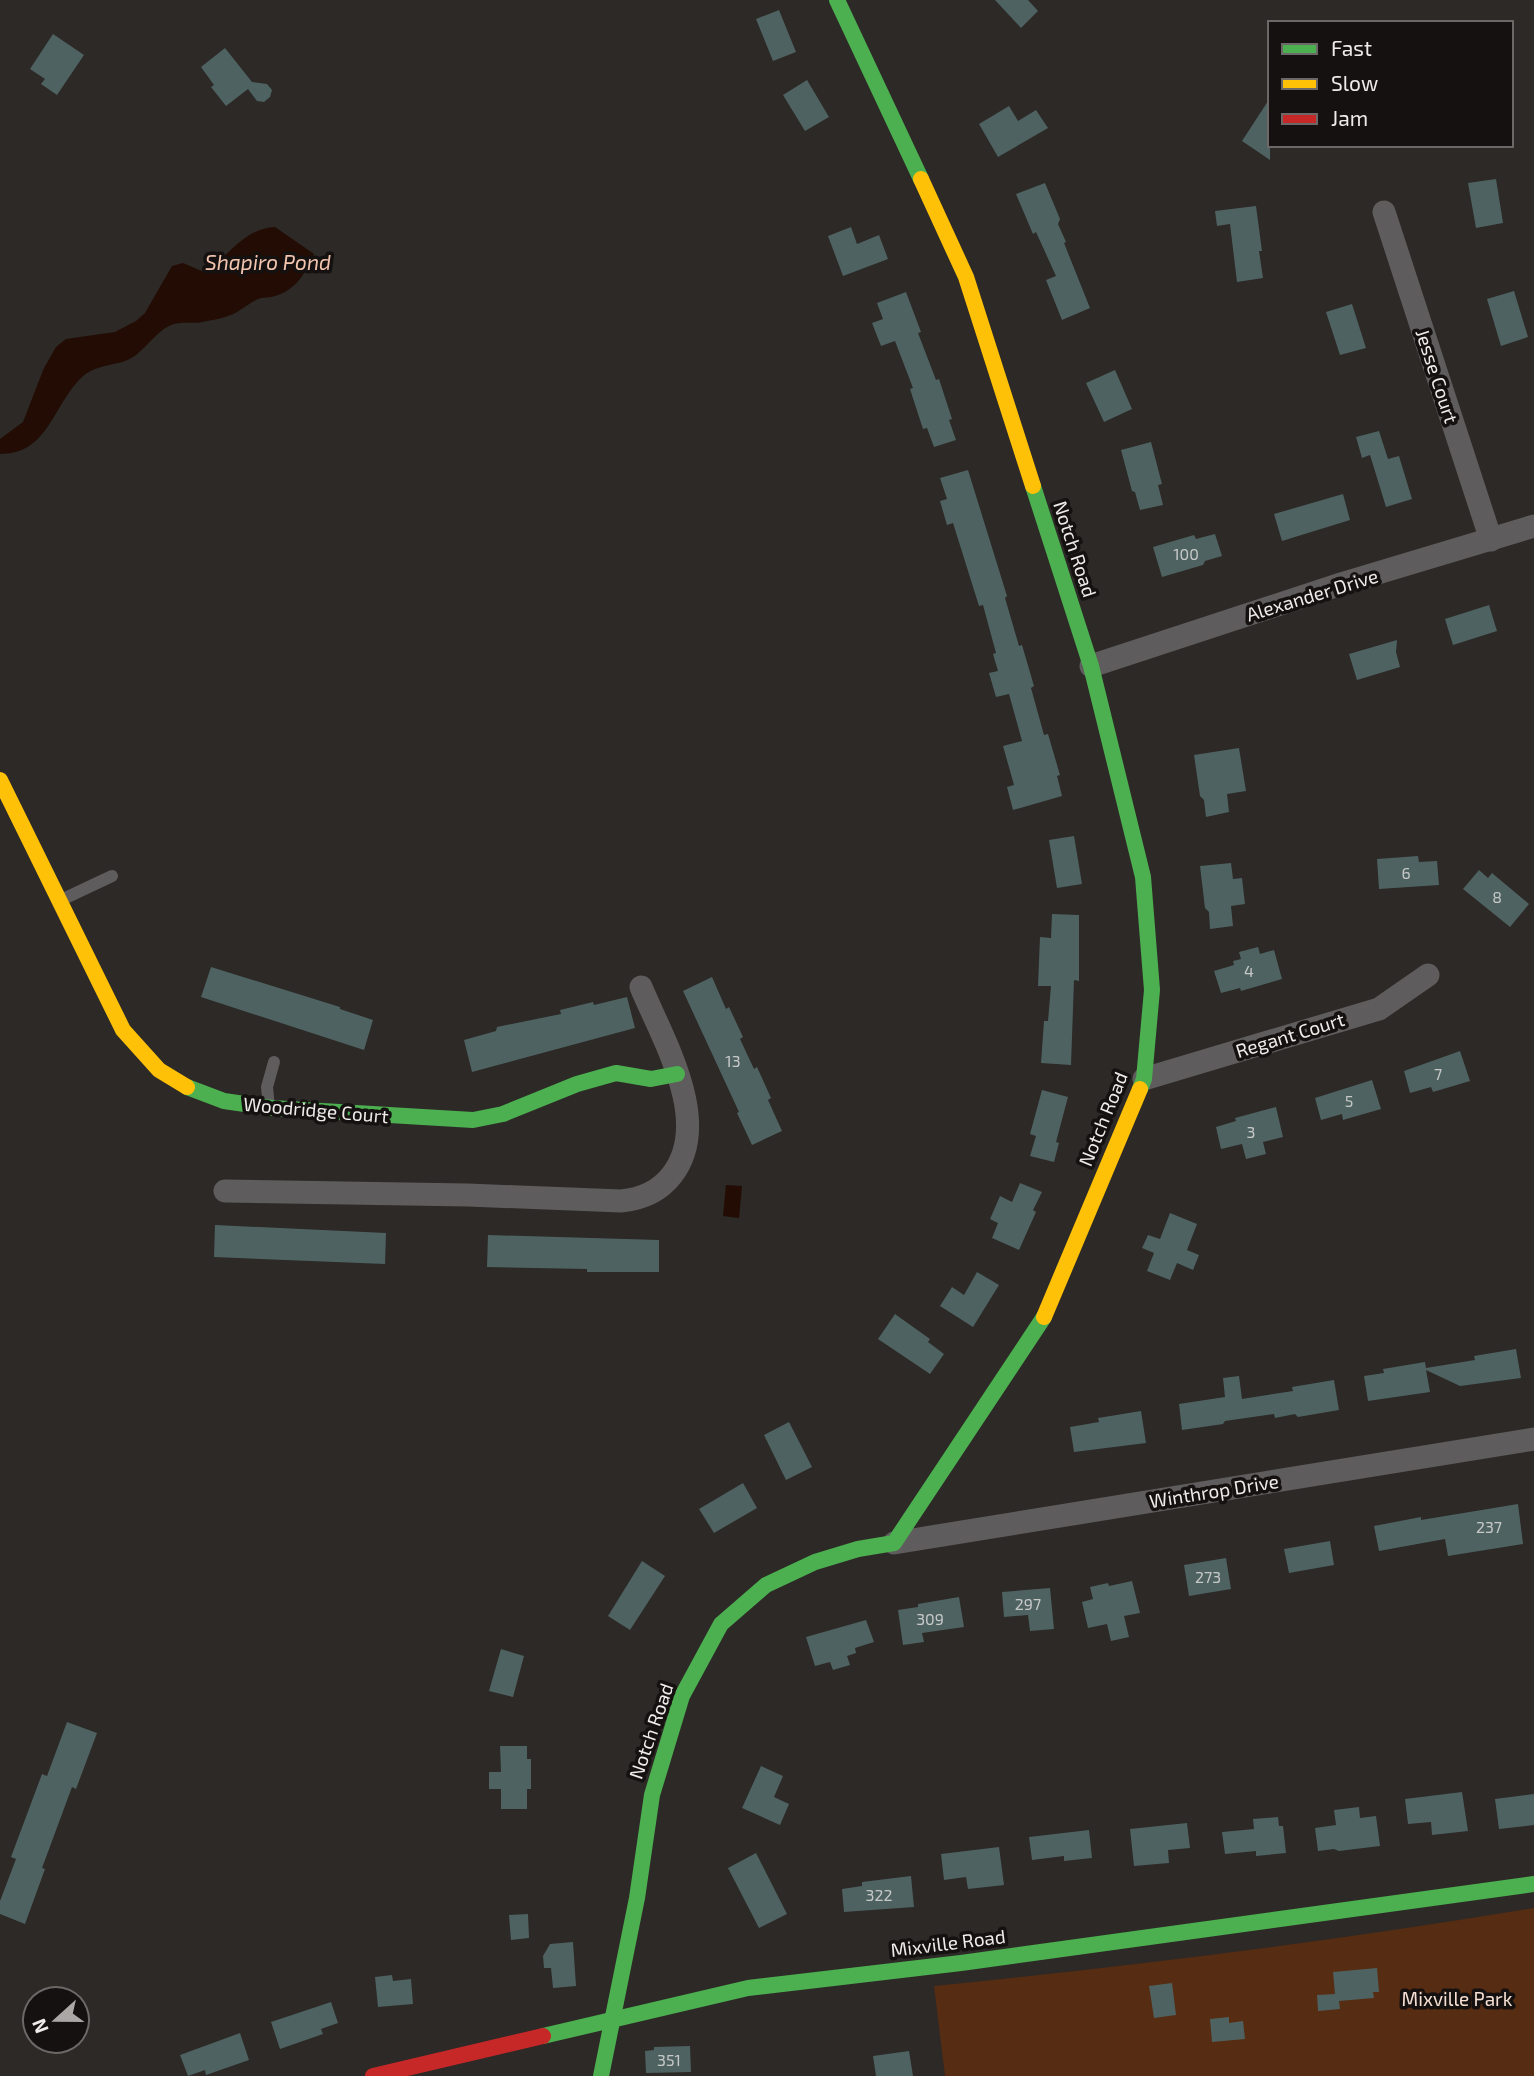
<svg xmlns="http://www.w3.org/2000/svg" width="1534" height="2076" font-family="'Exo 2',sans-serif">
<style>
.green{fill:#562c12}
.water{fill:#220c03}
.building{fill:#4e6261}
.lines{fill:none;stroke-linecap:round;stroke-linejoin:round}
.lane{stroke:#5e5c5c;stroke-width:12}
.street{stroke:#5e5c5c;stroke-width:23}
.fast{stroke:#4caf50;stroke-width:16}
.slow{stroke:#ffc107;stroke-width:16}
.jam{stroke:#c62828;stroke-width:16}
.labels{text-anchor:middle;stroke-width:7;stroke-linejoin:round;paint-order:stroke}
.number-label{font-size:16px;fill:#c7c9c7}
.street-label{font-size:19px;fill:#efebe9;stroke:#141110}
.park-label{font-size:19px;fill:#f6dfd3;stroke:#141110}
.water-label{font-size:21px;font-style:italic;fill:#f3c5af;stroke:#141110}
</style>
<rect width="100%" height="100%" fill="#2c2926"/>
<path class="green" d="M1534,1908V2076H945L934,1986C1135,1966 1335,1941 1534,1908Z"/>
<g class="water">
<path d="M275,227L314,254C305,274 295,292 271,297C266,298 261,297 256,300C246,305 238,313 228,316C220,319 211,320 202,322C192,324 180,321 171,325C153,333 143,355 125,361C109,366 93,366 81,378C52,407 48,454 0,454V439L23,422L44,368L56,347L66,339L115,332L136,321L145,313L172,266L183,263L204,272C228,258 244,228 275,227Z"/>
<polygon points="726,1185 742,1186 739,1218 723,1216"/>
</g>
<g class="building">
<polygon points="995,0 1028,0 1038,11 1021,28"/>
<polygon points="779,10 796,52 773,61 756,19"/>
<polygon points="53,34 84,55 57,95 41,84 45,79 30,69"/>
<polygon points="225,48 252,82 267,84 272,90 270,97 264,102 257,101 248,89 226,106 211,87 214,85 201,67"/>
<polygon points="807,80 829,117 805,131 783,95"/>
<polygon points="1270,98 1270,160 1242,141"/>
<polygon points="1009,106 1018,121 1036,110 1048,128 998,157 979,124"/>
<polygon points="1496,179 1503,223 1476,228 1468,183"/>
<polygon points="1045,183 1060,219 1058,224 1066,242 1064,243 1090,308 1062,320 1046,280 1056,276 1036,232 1033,234 1016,194"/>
<polygon points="1256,206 1262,251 1259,251 1263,278 1237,282 1230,224 1217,226 1215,211"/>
<polygon points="851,227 857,244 879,235 888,259 843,276 828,236"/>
<polygon points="1514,291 1528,337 1501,346 1487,299"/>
<polygon points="906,292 921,332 918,333 936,380 939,379 952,419 949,420 956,440 934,447 927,428 923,429 910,389 913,388 895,341 881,346 872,323 883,319 877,303"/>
<polygon points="1352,304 1366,348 1340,355 1326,312"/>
<polygon points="1115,370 1132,409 1104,422 1086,383"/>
<polygon points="1379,431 1388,459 1399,456 1412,499 1386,507 1370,455 1362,458 1356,437"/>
<polygon points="1151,442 1162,484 1158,485 1163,505 1140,510 1135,492 1132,491 1121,450"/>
<polygon points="968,470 1007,596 1005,598 1019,646 1022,645 1034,686 1031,688 1044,735 1048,734 1060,775 1057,776 1062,796 1013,810 1007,787 1014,785 1003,746 1022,741 1009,694 996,697 989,673 998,671 993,654 996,653 983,605 979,606 953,523 947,525 940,501 947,499 940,478"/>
<polygon points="1343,494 1350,520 1282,541 1274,514"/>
<polygon points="1215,534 1222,556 1205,561 1203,565 1162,577 1153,547 1194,535 1196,539"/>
<polygon points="1489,605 1497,631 1453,645 1445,619"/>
<polygon points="1397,640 1396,652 1400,667 1357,680 1349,654"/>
<polygon points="1239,748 1246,791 1227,794 1229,812 1206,817 1204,800 1200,796 1194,755"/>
<polygon points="1074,836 1082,884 1057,888 1049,840"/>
<polygon points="1418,856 1419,862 1437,861 1439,885 1379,889 1377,859"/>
<polygon points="1231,863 1233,879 1242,878 1245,904 1231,906 1233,926 1210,929 1209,912 1205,908 1200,866"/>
<polygon points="1479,870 1488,878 1492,873 1529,904 1510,927 1463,889"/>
<polygon points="1052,914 1079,915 1079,981 1074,980 1071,1065 1041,1063 1044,1021 1048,1021 1051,986 1038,986 1040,937 1051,938"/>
<polygon points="1258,947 1260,954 1274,950 1282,979 1241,991 1240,988 1221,993 1214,971 1234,965 1233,961 1241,959 1239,952"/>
<polygon points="211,967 340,1007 340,1009 373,1020 364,1050 201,997"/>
<polygon points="712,977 726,1009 729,1007 743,1037 740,1039 754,1069 757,1067 771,1098 768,1100 782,1131 752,1145 737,1113 739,1112 683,991"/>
<polygon points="627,997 635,1028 472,1072 464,1040 496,1031 497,1027 561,1014 560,1010 593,1002 594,1005"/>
<polygon points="1460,1051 1470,1081 1433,1092 1431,1087 1410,1093 1404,1071"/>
<polygon points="1372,1080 1381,1109 1343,1120 1342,1114 1321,1120 1315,1098"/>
<polygon points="1042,1090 1068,1097 1056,1142 1059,1143 1054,1162 1030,1156 1036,1136 1030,1134"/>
<polygon points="1276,1107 1283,1137 1263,1142 1266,1154 1246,1159 1242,1144 1221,1149 1216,1127 1236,1121 1235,1118"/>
<polygon points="1020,1183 1042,1192 1033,1210 1036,1212 1019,1250 992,1238 998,1223 990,1219 1000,1196 1012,1202"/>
<polygon points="1170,1213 1197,1224 1187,1250 1199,1255 1193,1270 1177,1263 1170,1280 1147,1271 1154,1253 1142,1248 1148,1235 1160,1239"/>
<polygon points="215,1225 386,1233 385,1264 214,1257"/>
<polygon points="488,1235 659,1240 659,1272 587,1272 587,1269 487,1267"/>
<polygon points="977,1272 999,1285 973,1327 940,1306 952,1287 964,1295"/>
<polygon points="895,1314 930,1339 928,1342 944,1354 930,1374 878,1339"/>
<polygon points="1516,1349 1521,1378 1460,1386 1426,1370 1430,1392 1368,1401 1364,1376 1384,1373 1383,1369 1425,1362 1426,1368 1475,1360 1474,1356"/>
<polygon points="1239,1376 1242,1399 1293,1391 1292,1387 1334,1380 1339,1410 1298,1417 1295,1414 1275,1418 1274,1414 1225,1421 1223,1424 1182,1430 1179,1404 1225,1397 1223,1378"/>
<polygon points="1141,1411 1146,1443 1074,1452 1070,1427 1099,1422 1098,1418"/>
<polygon points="789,1422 812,1467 786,1480 764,1435"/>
<polygon points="743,1483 757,1508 714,1533 699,1509"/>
<polygon points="1518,1504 1523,1544 1448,1556 1445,1539 1379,1551 1374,1526 1421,1517 1421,1520"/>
<polygon points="1330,1541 1334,1565 1289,1573 1284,1549"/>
<polygon points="1226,1558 1231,1589 1189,1596 1184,1565"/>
<polygon points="642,1561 665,1576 630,1630 608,1616"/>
<polygon points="1132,1581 1140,1613 1124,1616 1129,1637 1111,1641 1107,1624 1088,1628 1082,1602 1093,1599 1090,1587 1108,1583 1109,1586"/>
<polygon points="1050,1588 1054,1629 1030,1631 1028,1615 1004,1617 1002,1592"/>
<polygon points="959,1597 964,1627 922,1633 924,1642 903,1645 898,1610 918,1607 918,1604"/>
<polygon points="866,1620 874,1642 855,1648 856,1653 847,1656 850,1665 833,1670 830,1662 815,1666 806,1637"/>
<polygon points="501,1649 524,1656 513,1697 489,1691"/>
<polygon points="67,1722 97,1733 76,1789 72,1787 42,1868 45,1869 25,1924 0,1914 0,1901 16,1859 11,1857 42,1774 47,1776"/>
<polygon points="500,1746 527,1746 527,1759 531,1759 531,1789 527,1789 527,1809 501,1809 501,1789 489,1789 489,1772 501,1772"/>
<polygon points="761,1766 783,1776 774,1797 789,1804 780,1825 742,1808"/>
<polygon points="1462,1792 1468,1831 1432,1835 1431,1822 1408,1824 1405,1799"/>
<polygon points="1534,1794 1534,1825 1499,1829 1495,1799"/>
<polygon points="1359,1807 1360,1818 1376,1816 1380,1846 1339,1851 1334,1849 1318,1851 1315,1828 1336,1825 1334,1810"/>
<polygon points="1278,1817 1279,1826 1283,1826 1286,1853 1256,1856 1256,1851 1225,1854 1222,1832 1254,1829 1253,1819"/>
<polygon points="1187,1823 1190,1848 1168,1850 1169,1863 1134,1866 1130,1829"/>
<polygon points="1089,1830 1092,1858 1064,1861 1064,1856 1032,1860 1029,1837"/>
<polygon points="999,1847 1004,1885 968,1889 966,1877 944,1880 941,1854"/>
<polygon points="756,1853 787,1914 759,1928 728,1868"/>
<polygon points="911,1876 914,1907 844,1912 842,1889 862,1886 862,1882"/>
<polygon points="528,1914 529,1938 511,1940 509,1915"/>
<polygon points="573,1942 576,1986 553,1988 551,1968 544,1968 543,1956 550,1944"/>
<polygon points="1377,1968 1379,1992 1373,1992 1374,1998 1339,2001 1340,2009 1318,2011 1317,1995 1335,1994 1333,1972"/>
<polygon points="392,1975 393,1981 411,1979 413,2004 378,2007 375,1977"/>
<polygon points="1172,1983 1176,2015 1154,2018 1149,1986"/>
<polygon points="331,2002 338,2023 321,2029 323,2034 280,2049 271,2022"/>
<polygon points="1229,2017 1229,2023 1243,2021 1245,2039 1212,2042 1210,2019"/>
<polygon points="240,2033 249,2060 206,2075 205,2070 188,2076 180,2055"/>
<polygon points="690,2046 691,2072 646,2073 645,2051 654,2050 654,2047"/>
<polygon points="909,2051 913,2076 876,2076 873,2056"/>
</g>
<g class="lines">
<g class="lane">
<polyline points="59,901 112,876"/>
<polyline points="269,1108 267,1087 274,1062"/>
</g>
<g class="street">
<polyline points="1384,212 1491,540"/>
<polyline points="1091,666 1341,584 1534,526"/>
<polyline points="1144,1079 1379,1009 1428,975"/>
<path d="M225,1191L468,1195L621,1201C642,1199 659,1192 672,1175C713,1122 663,1040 641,987"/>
<polyline points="894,1543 1534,1439"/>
</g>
<g class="fast">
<polyline points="837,0 921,179"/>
<polyline points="1033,486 1091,666 1143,877 1152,990 1144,1079 1140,1089"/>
<polyline points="187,1087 224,1101 272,1108 473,1120 503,1114 577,1084 616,1073 651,1079 677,1074"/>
<polyline points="543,2036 748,1988 961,1963 1534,1884"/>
<polyline points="601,2076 637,1898 652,1795 682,1696 721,1624 766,1585 815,1562 858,1549 894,1543 1044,1317"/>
</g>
<g class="slow">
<polyline points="921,179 966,277 1033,486"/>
<polyline points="0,780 123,1030 159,1070 187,1087"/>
<polyline points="1044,1317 1140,1089"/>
</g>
<polyline class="jam" points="373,2076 543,2036"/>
</g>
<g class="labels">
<g class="number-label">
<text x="1186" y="560">100</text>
<text x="1406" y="879">6</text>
<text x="1497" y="903">8</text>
<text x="1249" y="977">4</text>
<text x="733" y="1067">13</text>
<text x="1438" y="1080">7</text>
<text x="1349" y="1107">5</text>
<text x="1251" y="1138">3</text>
<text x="1489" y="1533">237</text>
<text x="1208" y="1583">273</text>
<text x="1028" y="1610">297</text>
<text x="930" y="1625">309</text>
<text x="879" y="1901">322</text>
<text x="669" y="2066">351</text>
</g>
<g class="street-label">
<text transform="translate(1437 376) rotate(72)" y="7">Jesse Court</text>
<text transform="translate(1075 549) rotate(72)" y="7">Notch Road</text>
<text transform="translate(1312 595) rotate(-17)" y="7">Alexander Drive</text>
<text transform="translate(1290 1035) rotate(-17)" y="7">Regant Court</text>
<text transform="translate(316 1110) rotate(5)" y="7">Woodridge Court</text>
<text transform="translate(1103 1119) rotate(-68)" y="7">Notch Road</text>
<text transform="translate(1214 1491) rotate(-9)" y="7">Winthrop Drive</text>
<text transform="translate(651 1731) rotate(-71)" y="7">Notch Road</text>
<text transform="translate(948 1943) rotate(-7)" y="7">Mixville Road</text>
</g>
<g class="park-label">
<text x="1457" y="2006">Mixville Park</text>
</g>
<g class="water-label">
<text x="268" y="270">Shapiro Pond</text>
</g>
</g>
<rect x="1268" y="21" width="245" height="126" fill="#141110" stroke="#6c6867" stroke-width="2"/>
<rect x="1282" y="44" width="35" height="10" fill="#4caf50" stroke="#6c6867" stroke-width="2"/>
<text x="1331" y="56" font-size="21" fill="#efebe9">Fast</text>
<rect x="1282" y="79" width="35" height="10" fill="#ffc107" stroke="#6c6867" stroke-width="2"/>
<text x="1331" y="91" font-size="21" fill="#efebe9">Slow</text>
<rect x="1282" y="114" width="35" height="10" fill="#c62828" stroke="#6c6867" stroke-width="2"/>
<text x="1331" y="126" font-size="21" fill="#efebe9">Jam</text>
<g transform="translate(56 2020) rotate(249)"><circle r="33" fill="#141110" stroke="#6c6867" stroke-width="2"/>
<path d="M0-5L12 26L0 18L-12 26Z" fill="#aba7a5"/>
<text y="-10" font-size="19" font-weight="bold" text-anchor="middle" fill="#efebe9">N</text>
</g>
</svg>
